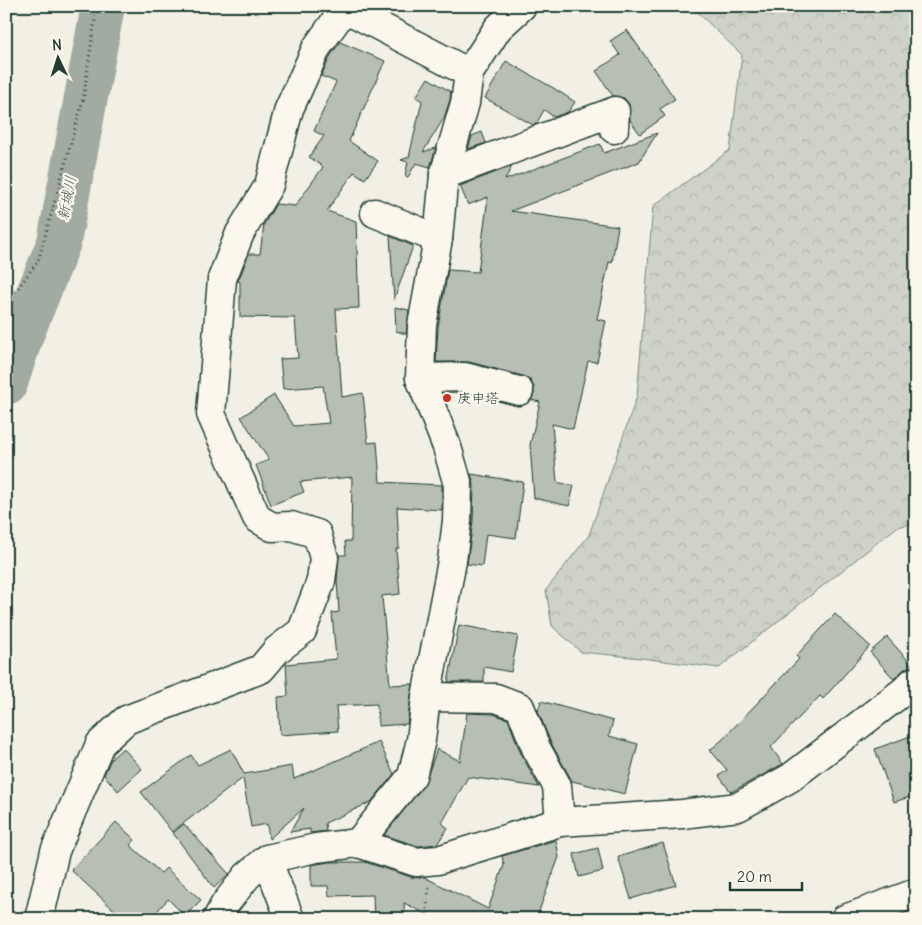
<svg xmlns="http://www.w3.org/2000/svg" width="922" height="925" font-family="Delius,'Klee One',sans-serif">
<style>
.forest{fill:url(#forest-crowns);stroke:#77887e}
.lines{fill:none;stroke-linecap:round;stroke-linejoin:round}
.river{stroke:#a2aba1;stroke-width:44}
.building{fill:#b7beb3;stroke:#1f3d34}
.minor-casing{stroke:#1f3d34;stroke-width:31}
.path{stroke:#1f3d34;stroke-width:3;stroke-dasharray:1 4;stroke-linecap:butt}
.minor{stroke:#fbf7ec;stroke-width:28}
.poi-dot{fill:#c8321e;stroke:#fbf7ec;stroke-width:2}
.labels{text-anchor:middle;stroke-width:4.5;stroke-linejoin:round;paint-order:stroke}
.poi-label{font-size:14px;fill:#1f3d34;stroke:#fbf7ec;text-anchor:start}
.water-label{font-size:15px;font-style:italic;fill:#465e55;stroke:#fbf7ec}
</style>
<defs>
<pattern id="forest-crowns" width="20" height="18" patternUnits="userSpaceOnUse" patternTransform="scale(1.25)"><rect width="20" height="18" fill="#cfd2c8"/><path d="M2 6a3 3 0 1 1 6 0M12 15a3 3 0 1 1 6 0" fill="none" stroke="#b1b5ac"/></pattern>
</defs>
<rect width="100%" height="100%" fill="#f2f0e5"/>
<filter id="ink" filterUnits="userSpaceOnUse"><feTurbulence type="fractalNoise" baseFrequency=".02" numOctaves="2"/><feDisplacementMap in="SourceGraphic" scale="10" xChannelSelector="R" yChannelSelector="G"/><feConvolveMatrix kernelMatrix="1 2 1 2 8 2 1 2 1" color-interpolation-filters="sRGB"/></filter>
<g filter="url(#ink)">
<polygon class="forest" points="691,6 916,6 916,523 897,527 719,668 641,658 581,652 552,626 546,590 589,535 637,396 653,206 730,150 742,55"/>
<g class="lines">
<polyline class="river" points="6,383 22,334 59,242 103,6"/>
</g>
<g class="building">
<polygon points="627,30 675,99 660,109 665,116 640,134 630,120 629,104 624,98 613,96 596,71 620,55 610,41"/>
<polygon points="340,42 385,61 349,141 378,161 365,179 354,172 327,211 356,221 359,308 336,309 342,397 363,393 368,443 377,442 380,482 442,485 442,510 397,507 399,548 396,549 400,594 382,596 390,685 413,684 407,724 378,726 377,704 336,706 338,731 280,735 278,697 288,696 286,664 336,659 332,613 339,612 337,580 339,555 346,555 345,541 351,541 352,477 300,482 304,492 271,505 256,465 269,460 241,417 274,395 294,426 329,423 323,386 283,389 280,359 298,358 295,318 240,317 240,282 238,281 249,254 260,254 264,224 276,204 295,206 323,167 309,157 324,136 314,131 336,82 321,76 331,55"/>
<polygon points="506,61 555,89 575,102 568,112 554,117 544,110 536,124 533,125 485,98"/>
<polygon points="428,78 451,92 450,100 444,118 423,152 436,148 430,167 416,163 408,177 405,176 408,162 401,160 409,157 422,101 416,97"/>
<polygon points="482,132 486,143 468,149 472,136"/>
<polygon points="657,133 639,162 511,211 618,226 612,263 609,262 597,319 606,321 597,362 588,361 573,429 552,424 557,482 574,486 569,506 534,498 530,445 540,402 531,400 534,394 534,387 530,380 523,376 469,362 436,362 438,327 448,270 478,272 488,197 468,205 460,186 512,166 505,180 600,144 604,153"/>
<polygon points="390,236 413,246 394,300"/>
<polygon points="395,307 409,310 406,334 396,331"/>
<polygon points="471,474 523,482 516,538 486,534 482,566 467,564 473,521 474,485"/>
<polygon points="835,614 870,646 823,699 820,696 771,747 783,764 731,792 719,776 727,770 710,750 722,740 799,659 796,656"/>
<polygon points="459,625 518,636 511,672 484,667 484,682 448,682"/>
<polygon points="887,637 914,667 908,667 902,671 894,679 870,652"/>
<polygon points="541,701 613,721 609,736 638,744 625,794 572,781 550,741 538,711"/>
<polygon points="467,713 493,714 508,719 521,754 539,787 468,777 442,823 448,828 437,844 418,846 384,835 424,785 437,749 460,761"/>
<polygon points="916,734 916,795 894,802 875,749"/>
<polygon points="379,742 394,774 371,802 325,823 326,831 310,833 310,829 290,832 304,808 269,839 267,824 251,827 243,778 172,832 141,792 191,755 198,765 231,749 244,774 292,766 294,779"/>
<polygon points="123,748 142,769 118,791 104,775 111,759"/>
<polygon points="116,822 135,840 130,845 161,873 166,868 201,900 185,916 168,899 150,919 124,919 71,870"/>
<polygon points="184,824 229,874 214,888 173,833"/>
<polygon points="556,840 559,857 536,919 436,919 404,903 405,919 374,919 373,895 329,896 328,886 311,886 311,865 329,862 365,862 411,877 424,877 488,909 504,865 502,856"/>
<polygon points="663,843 676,885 631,899 618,857"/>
<polygon points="598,848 603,871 579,877 574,854"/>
</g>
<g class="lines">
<defs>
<g id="minor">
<polyline points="341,6 469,73"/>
<polyline points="444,175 615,111 614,129"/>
<polyline points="375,213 438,239"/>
<polyline points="420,378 465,377 519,391"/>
<polyline points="426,697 496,698 520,707 536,748 557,786 560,822"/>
<polyline points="358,843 416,862 438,860 560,822 682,814 738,807 790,778 905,690 913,682 916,685"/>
<polyline points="267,859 290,919"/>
<polyline points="39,919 55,851 100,744 126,720 261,669 277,650 302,631 321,581 324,558 317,534 291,526 272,527 257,518 211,414 222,279 240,233 269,185 289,109 317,47 345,8"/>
<polyline points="217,919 225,904 247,876 267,859 316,848 358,843 412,776 421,740 426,697 452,561 457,521 458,485 447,447 420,378 422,325 438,239 444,175 465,103 469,73 498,28 522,6"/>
<polyline points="845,919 916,893"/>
</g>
</defs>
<use href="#minor" class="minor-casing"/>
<g class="path">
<polyline points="6,304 38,261 83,100 97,6"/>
<polyline points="426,919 429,886"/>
</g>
<use href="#minor" class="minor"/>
</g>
</g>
<circle class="poi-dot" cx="447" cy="398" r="5"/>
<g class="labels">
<g class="poi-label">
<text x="457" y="403">庚申塔</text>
</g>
<g class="water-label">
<text transform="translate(67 198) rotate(-79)" y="5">新城川</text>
</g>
</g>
<rect width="922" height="925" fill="none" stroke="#fbf7ec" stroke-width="25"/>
<rect x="12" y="12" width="897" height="900" fill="none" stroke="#1f3d34" stroke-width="2" filter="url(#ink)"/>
<g transform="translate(58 58) rotate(356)" stroke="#fbf7ec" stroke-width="4" paint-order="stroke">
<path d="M0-4L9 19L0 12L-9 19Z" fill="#1f3d34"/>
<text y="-8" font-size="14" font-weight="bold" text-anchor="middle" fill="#1f3d34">N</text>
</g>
<path d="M730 882v8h72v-8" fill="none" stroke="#1f3d34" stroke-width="2.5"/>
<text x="737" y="882" font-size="15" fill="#1f3d34" stroke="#fbf7ec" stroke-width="4" paint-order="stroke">20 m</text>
</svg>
